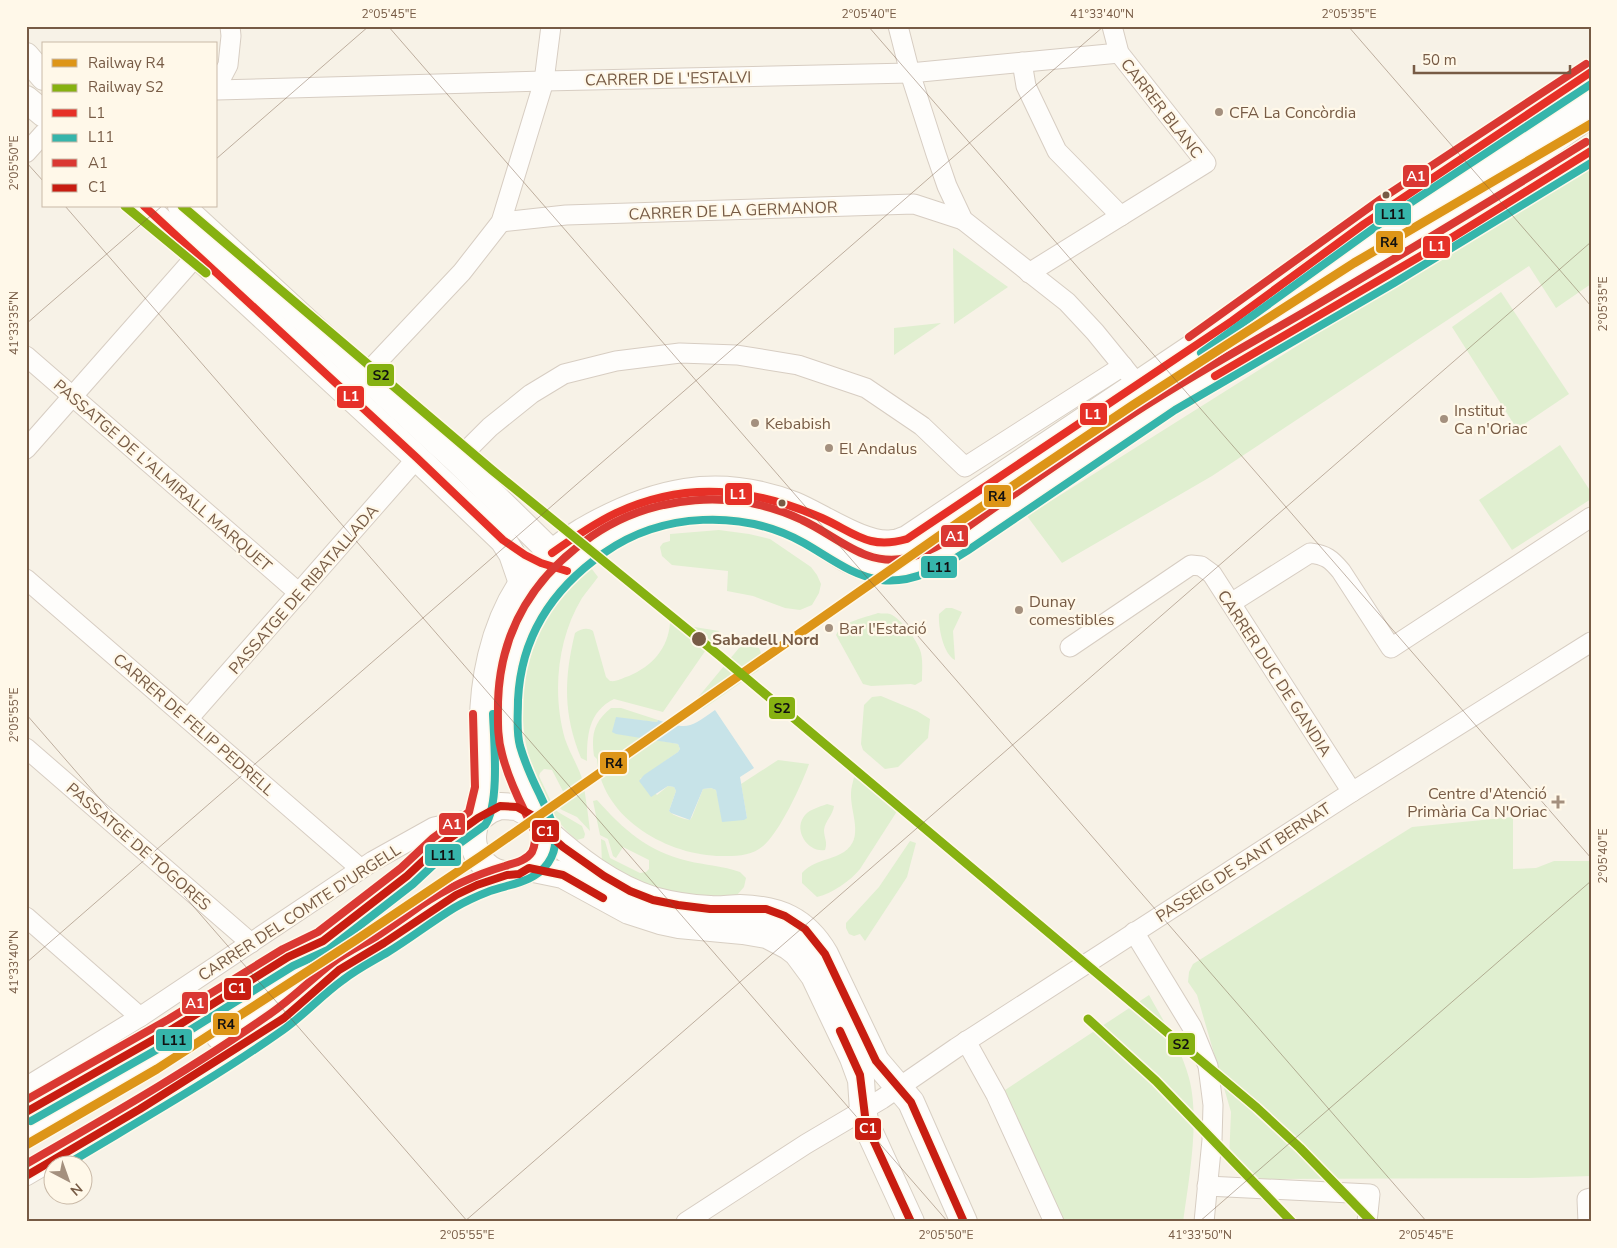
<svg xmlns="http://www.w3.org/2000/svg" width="1617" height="1248" font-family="'Nunito Sans',sans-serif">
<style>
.green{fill:#e0efd0}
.water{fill:#c7e3e8}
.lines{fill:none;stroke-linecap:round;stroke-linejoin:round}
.street-casing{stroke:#d7cdc2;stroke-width:21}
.secondary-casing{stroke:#d8cfc3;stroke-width:28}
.street{stroke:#fefdfb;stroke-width:19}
.secondary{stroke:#fefdfb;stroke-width:26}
.bus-1-casing{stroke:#fff8e9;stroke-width:11}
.bus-2-casing{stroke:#fff8e9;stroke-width:11}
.bus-3-casing{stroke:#fff8e9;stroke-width:11}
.bus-4-casing{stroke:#fff8e9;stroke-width:11}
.bus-1{stroke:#e63027;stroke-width:8}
.bus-2{stroke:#36b5ab;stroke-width:8}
.bus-3{stroke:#da3832;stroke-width:8}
.bus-4{stroke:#c81d11;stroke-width:8}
.rail-1-casing{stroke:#fff8e9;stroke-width:12}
.rail-2-casing{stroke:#fff8e9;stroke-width:12}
.rail-1{stroke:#dd9518;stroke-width:9}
.rail-2{stroke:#86b111;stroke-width:9}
.ticks{fill:none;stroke:#775b45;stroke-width:1;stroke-opacity:0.45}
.poi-dot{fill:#a4907e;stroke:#fff8e9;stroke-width:2}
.bus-dot{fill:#775b45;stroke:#fff8e9;stroke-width:2}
.labels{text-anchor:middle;stroke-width:4.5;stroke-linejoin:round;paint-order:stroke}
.street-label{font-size:16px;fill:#775b45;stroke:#fff8e9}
.poi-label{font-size:16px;fill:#775b45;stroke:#fff8e9;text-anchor:start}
.stop-label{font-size:16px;font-weight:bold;fill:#775b45;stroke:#fff8e9;text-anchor:start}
.line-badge{stroke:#fff8e9;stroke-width:2}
.badge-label{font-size:14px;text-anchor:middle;font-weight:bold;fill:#fff}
.pale-badge-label{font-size:14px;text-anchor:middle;font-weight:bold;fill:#111}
.neatline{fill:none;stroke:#775b45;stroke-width:2}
.ticks-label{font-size:12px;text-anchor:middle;fill:#775b45}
</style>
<rect width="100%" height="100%" fill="#f7f2e7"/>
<g class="green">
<polygon points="1591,161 1591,284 1556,308 1529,266 1212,476 1062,563 1027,516"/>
<polygon points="953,248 1008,287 954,324"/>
<polygon points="1501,292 1569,394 1517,429 1452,327"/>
<polygon points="941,323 894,355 894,328"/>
<polygon points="1560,445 1591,492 1591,499 1512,550 1479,500"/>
<polygon points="719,530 749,534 770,539 811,567 817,575 821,584 819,593 812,605 800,610 785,608 753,596 727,591 728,571 672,565 662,556 660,547 663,543 670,541 670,534"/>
<path d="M588,564L598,577C593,584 587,591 582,598C557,639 552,694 565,739C570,754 580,769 583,782C586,798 588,815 590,831L577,817L562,810L555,804L566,797L552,770L544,769L540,773L539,776L554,808L558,812L582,826L585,834L584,838L577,840C560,828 548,805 540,787C511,725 519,650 559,595C568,584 578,574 588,564Z"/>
<path d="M946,608H952L962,612L953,631L955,660C943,654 938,626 939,614Z"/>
<path d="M878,613C882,614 887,613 890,614C901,618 919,643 921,653C923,662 922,672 922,681L915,685L911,684L871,686L863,684L836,635C843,621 864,618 878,613Z"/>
<path d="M670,623L719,631L663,712L614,699C588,712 587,736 587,761L581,758C563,714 564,678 575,633C580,629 588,627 593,631L606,677L610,681C617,682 622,678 629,676C652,666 668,649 670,623Z"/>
<polygon points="745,645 759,648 763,658 759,670 703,709 695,701 739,648"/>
<polygon points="881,696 917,711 930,719 928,738 898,767 885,769 863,750 861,744 864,705 872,697"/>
<path d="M611,708H621L658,720L657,722L616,718L662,741L678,744L680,749L678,752L640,779L657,795L668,786L674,787L676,791L669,811C673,816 684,819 690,820L692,817L703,789L711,788L716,790L717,794L747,818L741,784L778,760L809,764C802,784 777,839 759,849C749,856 734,856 722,856C668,856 601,818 597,759L594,756C591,734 594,722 611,708Z"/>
<path d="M854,777L870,788L873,786L901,805L860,869C850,881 833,893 817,897L802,883V873C814,860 829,861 844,852C865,838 850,813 851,793C851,788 853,782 854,777Z"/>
<path d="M597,800C624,830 647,851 688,861C705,865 723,866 740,872L746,878L744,887L737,895C711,897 685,896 659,889C639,884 621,872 602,863L601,839L605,841L610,858L640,873L646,872L649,869V860L623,847L616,858L613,856L608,839L600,835L593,801Z"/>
<path d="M827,804L834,806C833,815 825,821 824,830C824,838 828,842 825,850C809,853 794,832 803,818C807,810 819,807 827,804Z"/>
<polygon points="1513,817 1513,869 1536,868 1554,861 1591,861 1591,1176 1528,1178 1265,1179 1242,1175 1234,1170 1229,1160 1231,1112 1197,995 1188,982 1189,972 1193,964 1412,827"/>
<polygon points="910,841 916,843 907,877 865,941 860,934 854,936 849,934 846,928 846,923 879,887"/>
<path d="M1149,995C1164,1022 1181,1048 1189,1078C1200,1119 1189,1179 1183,1222H1065L1002,1092Z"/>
</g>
<path class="water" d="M715,710L754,768L740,777L747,818L744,820L722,822L716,790L711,788L703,789L690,820L671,813L669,811L676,791L674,787L668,786L651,797L639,781L644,775L678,752L680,749L678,744L616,734L612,732L616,717L657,722L658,720C688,730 690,728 715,710Z"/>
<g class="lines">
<defs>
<g id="street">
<polyline points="898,26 910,73 936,154 947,186 963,220 1067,302 1095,332 1130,375"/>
<polyline points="1022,62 1026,86 1057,151 1121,216"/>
<polyline points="216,88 228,65 231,36 230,26"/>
<polyline points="216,90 544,81 910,73 1119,53"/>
<polyline points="26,153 44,133"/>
<polyline points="501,222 566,215 914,204 963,220"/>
<polyline points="1318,256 1472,150 1591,72"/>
<polyline points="1029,273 1206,163 1119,53 1112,26"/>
<polyline points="1333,307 1448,240 1591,151"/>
<polyline points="26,356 299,593"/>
<polyline points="359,384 365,375 462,272 501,222 544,81 551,26"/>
<polyline points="26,449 197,255"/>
<polyline points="457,460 490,427 531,394 564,374 616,361 680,353 737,355 798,365 866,388 922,426 965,467 1123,366"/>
<polyline points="26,579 361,869"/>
<path d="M1231,603L1310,553C1326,555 1331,559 1341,571L1391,648L1591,517"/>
<polyline points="1070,647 1191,565 1201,566 1212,574 1352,792"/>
<polyline points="188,719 417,458"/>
<polyline points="26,748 251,943"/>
<polyline points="26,917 140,1017"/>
<polyline points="1134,932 1192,1027 1208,1066 1213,1105 1212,1140 1204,1222"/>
<polyline points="966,1041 996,1095 1054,1222"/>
<polyline points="26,1087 140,1017 373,861 434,827 471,819"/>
<polyline points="26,1112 106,1068 222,999"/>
<polyline points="26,1176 140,1109 242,1045 284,1018 330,978"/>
<polyline points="1207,1186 1370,1194 1367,1222"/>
<polyline points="686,1222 806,1144 882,1099 956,1048 1352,792 1591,642"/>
<polyline points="1588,1222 1587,1199 1591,1198"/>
</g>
<g id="secondary">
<polyline points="26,56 44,77"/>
<path d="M1591,96L1353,248L1232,321L907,539C903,540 898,543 893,543C866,548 821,516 794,505C717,475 652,491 583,531C562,544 534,565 520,586C493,628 482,682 483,732C483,752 487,773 484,793C481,812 467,833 476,852C494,892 552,874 545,832C544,822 536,812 532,804C525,788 518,771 513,754C508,737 507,720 508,702C509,662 522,619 548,589C555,581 563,574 570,567C591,548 614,532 640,522C687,504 744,505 790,525C811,534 829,549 849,560C888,581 921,567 956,546L1387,257L1591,114"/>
<polyline points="26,99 44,114"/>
<polyline points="144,206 417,458 503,540 512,554 522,583"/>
<polyline points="181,206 457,460 552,553 553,570"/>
<path d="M545,831C576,859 612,887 653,900C671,905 691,908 710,909C720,910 730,908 740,908C779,909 805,920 825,954L876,1061L911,1102L964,1222"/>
<polyline points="529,868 563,875 629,911 660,921 679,925 743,931 767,935 788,946 797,953 814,976 853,1058 861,1080 863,1111 866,1124 911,1222"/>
<polyline points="219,1036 300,985 339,970 384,943 456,895 477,885 507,875"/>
<polyline points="26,1131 96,1093 159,1055 266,985 407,876 439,846 490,810 500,806 517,807 539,819"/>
</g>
</defs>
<use href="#street" class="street-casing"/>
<use href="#secondary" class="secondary-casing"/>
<use href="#street" class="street"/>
<use href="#secondary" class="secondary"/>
<defs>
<g id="bus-1">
<polyline points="144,206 417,458 503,540 525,555 541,563 567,571"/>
<polyline points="1215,376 1448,240 1591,151"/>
<path d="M552,553C573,538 593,524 616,513C686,480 753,488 822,518C855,533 868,550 907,539L1232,321L1364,224L1591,72"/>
</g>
<g id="bus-2">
<polyline points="1201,353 1392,215 1591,84"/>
<path d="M31,1121L179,1037L293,966L328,950L413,884L445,854L485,825C500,805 494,740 493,714"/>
<path d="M64,1166C137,1122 212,1080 283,1030C304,1015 322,995 343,980C357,969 373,961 388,952C411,938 431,922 454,908C466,901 477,896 490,891C510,884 535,882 548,863C564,840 550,817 540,795C532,779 525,763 520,746C516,731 518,716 518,700C521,636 552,589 604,553C662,512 743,509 804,543C829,557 852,576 881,580C912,584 942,567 967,551L1175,410L1394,283L1591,163"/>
</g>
<g id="bus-3">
<polyline points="1189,337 1381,199 1586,64"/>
<polyline points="26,1100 169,1019 283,949 318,932 401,868 433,838 469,812 475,787 473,714"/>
<path d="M26,1164C107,1117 190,1070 267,1016C291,1000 310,980 332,963C346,952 362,945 377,936C392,926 406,916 420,906C447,888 474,875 505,866C514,863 526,861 532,852C535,846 536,837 534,831C533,826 527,817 525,812C516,794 507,774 502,754C497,737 498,720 498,702C500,631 534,576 592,536C653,494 736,488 802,520C837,536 866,568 907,558C941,550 969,525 997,506C1046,472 1095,438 1145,406C1198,372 1253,342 1308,310C1401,255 1494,199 1586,142"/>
</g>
<g id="bus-4">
<polyline points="840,1031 860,1075 866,1124 911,1222"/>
<polyline points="26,1112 174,1028 288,957 323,941 407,876 439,846 478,818 500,806 517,807 539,819 545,831 563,847 604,876 630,891 653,900 678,905 710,909 766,909 785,916 805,929 825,954 876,1061 911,1102 964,1222"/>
<polyline points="26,1176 140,1109 284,1018 339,970 384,943 456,895 477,885 507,875 519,874 529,868 563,875 603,898"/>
</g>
</defs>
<use href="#bus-1" class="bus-1-casing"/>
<use href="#bus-2" class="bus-2-casing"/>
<use href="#bus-3" class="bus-3-casing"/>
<use href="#bus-4" class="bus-4-casing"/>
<use href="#bus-1" class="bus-1"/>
<use href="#bus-2" class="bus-2"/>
<use href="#bus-3" class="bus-3"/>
<use href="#bus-4" class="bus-4"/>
<defs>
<polyline id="rail-1" points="26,1145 157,1069 356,940 481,856 962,520 1133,405 1354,263 1591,124"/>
<g id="rail-2">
<polyline points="125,206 206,273"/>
<polyline points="182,206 492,470 720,656 1257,1108 1300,1148 1372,1222"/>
<polyline points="1088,1019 1156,1081 1292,1222"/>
</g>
</defs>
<use href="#rail-1" class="rail-1-casing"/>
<use href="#rail-2" class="rail-2-casing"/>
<use href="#rail-1" class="rail-1"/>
<use href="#rail-2" class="rail-2"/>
</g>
<path class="ticks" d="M388,26L1427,1222M868,26L1591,858M1348,26L1591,306M216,159L369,26M26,162L44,182M65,206L948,1222M26,324L162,206M26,714L468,1222M26,963L1104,26M464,1222L1591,242M1199,1222L1591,881"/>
<g class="poi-dot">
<circle cx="1219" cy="112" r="5"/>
<circle cx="1444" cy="419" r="5"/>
<circle cx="755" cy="423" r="5"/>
<circle cx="829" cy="448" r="5"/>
<circle cx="1019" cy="610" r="5"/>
<circle cx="829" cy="628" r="5"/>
<path d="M1555.5 794.5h5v5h5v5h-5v5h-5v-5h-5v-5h5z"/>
</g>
<g class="bus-dot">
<circle cx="1386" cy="195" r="4.5"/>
<circle cx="782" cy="503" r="4.5"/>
<circle cx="699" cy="639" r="8"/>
</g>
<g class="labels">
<g class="street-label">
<text transform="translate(668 78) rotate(-1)" y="6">CARRER DE L'ESTALVI</text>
<text transform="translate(1162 108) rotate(52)" y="6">CARRER BLANC</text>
<text transform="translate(733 210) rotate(-2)" y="6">CARRER DE LA GERMANOR</text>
<text transform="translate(163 475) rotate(41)" y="6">PASSATGE DE L'ALMIRALL MARQUET</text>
<text transform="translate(303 589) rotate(-49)" y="6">PASSATGE DE RIBATALLADA</text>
<text transform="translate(1275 673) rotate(57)" y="6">CARRER DUC DE GANDIA</text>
<text transform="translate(194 724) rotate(41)" y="6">CARRER DE FELIP PEDRELL</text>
<text transform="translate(139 846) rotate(41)" y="6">PASSATGE DE TOGORES</text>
<text transform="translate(1243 862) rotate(-33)" y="6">PASSEIG DE SANT BERNAT</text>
<text transform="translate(299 912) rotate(-33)" y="6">CARRER DEL COMTE D'URGELL</text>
</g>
<g class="poi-label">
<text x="1229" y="118">CFA La Concòrdia</text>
<text x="1454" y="416">Institut<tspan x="1454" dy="18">Ca n'Oriac</tspan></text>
<text x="765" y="429">Kebabish</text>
<text x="839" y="454">El Andalus</text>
<text x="1029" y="607">Dunay<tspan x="1029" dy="18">comestibles</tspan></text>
<text x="839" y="634">Bar l'Estació</text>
<text x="1547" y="799" text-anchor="end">Centre d'Atenció<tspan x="1547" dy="18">Primària Ca N'Oriac</tspan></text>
</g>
<g class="stop-label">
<text x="712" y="645">Sabadell Nord</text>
</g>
</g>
<g class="line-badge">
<rect x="1402" y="164" width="28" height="24" rx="5" fill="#da3832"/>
<rect x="1374" y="202" width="38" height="24" rx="5" fill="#36b5ab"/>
<rect x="1375" y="230" width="29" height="24" rx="5" fill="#dd9518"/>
<rect x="1422" y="235" width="29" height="24" rx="5" fill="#e63027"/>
<rect x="366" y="363" width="29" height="24" rx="5" fill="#86b111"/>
<rect x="336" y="385" width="29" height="24" rx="5" fill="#e63027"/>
<rect x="1079" y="402" width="29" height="24" rx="5" fill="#e63027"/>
<rect x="724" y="482" width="29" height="24" rx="5" fill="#e63027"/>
<rect x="983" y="484" width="29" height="24" rx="5" fill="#dd9518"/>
<rect x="940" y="524" width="29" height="24" rx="5" fill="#da3832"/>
<rect x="920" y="555" width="38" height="24" rx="5" fill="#36b5ab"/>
<rect x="768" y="696" width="28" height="24" rx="5" fill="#86b111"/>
<rect x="599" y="751" width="29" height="24" rx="5" fill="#dd9518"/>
<rect x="438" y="812" width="28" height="24" rx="5" fill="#da3832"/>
<rect x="531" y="819" width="29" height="24" rx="5" fill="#c81d11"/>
<rect x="424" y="843" width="38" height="24" rx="5" fill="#36b5ab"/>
<rect x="223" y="977" width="29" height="24" rx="5" fill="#c81d11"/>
<rect x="181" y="991" width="28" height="24" rx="5" fill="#da3832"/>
<rect x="212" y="1012" width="28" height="24" rx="5" fill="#dd9518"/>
<rect x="155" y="1028" width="38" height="24" rx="5" fill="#36b5ab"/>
<rect x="1167" y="1032" width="29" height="24" rx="5" fill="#86b111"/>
<rect x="854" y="1117" width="28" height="24" rx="5" fill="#c81d11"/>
</g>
<g class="badge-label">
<text x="1416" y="181">A1</text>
<text x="1437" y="251">L1</text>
<text x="351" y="401">L1</text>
<text x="1093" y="419">L1</text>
<text x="738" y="499">L1</text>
<text x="955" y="541">A1</text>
<text x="452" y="829">A1</text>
<text x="545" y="836">C1</text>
<text x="237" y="993">C1</text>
<text x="195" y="1008">A1</text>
<text x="868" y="1133">C1</text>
</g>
<g class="pale-badge-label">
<text x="1393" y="219">L11</text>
<text x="1389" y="247">R4</text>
<text x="381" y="380">S2</text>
<text x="997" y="501">R4</text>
<text x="939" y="572">L11</text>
<text x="782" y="713">S2</text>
<text x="614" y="768">R4</text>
<text x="443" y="860">L11</text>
<text x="226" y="1029">R4</text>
<text x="174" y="1045">L11</text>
<text x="1181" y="1049">S2</text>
</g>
<rect width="1617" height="1248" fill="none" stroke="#fff8e9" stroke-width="55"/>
<rect x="42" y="42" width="175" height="165" fill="#fff8e9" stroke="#c9b9a7"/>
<rect x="52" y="59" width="25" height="8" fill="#dd9518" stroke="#c9b9a7"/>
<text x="88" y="68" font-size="15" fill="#775b45">Railway R4</text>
<rect x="52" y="84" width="25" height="8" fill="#86b111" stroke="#c9b9a7"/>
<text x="88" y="92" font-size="15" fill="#775b45">Railway S2</text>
<rect x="52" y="109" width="25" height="8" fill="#e63027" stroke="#c9b9a7"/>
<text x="88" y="118" font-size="15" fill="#775b45">L1</text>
<rect x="52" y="134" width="25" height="8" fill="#36b5ab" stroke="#c9b9a7"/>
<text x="88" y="142" font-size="15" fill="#775b45">L11</text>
<rect x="52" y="159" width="25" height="8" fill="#da3832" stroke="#c9b9a7"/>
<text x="88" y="168" font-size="15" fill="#775b45">A1</text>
<rect x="52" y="184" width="25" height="8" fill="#c81d11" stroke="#c9b9a7"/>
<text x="88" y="192" font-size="15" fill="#775b45">C1</text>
<g transform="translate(68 1180) rotate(139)"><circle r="24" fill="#fff8e9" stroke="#c9b9a7"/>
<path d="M0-4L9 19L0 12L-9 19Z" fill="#a4907e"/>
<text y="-8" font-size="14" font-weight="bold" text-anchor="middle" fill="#775b45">N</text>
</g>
<path d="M1414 65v8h156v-8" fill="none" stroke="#775b45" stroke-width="2.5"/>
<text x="1422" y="65" font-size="15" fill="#775b45" stroke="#fff8e9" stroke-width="4" paint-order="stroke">50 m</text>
<rect x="28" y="28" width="1562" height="1192" class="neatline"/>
<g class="ticks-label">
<text x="389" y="18">2°05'45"E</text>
<text x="869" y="18">2°05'40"E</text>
<text x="1102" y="18">41°33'40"N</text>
<text x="1349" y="18">2°05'35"E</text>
<text transform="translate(14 163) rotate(-90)" y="4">2°05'50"E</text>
<text transform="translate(1603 304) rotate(-90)" y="4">2°05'35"E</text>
<text transform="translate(14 323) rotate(-90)" y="4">41°33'35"N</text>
<text transform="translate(14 715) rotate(-90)" y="4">2°05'55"E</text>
<text transform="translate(1603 856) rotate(-90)" y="4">2°05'40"E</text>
<text transform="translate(14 962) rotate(-90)" y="4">41°33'40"N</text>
<text x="467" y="1239">2°05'55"E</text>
<text x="946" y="1239">2°05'50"E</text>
<text x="1200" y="1239">41°33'50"N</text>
<text x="1426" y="1239">2°05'45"E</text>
</g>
</svg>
